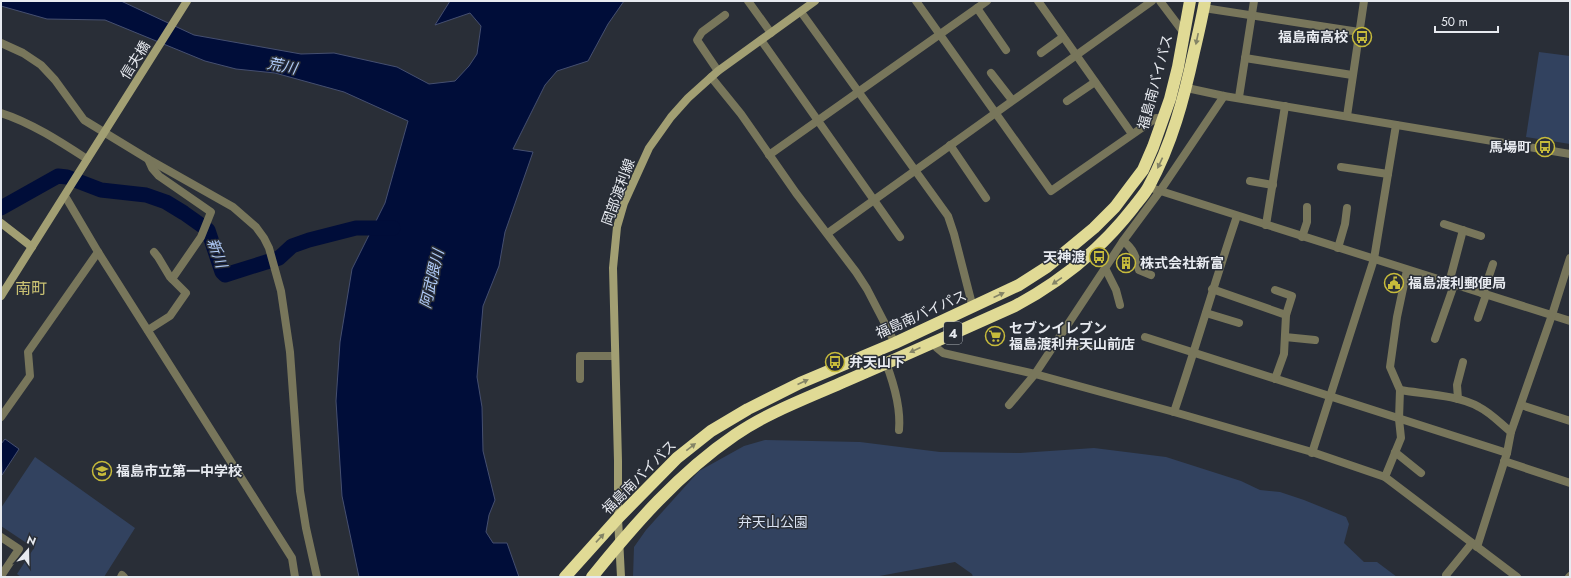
<svg xmlns="http://www.w3.org/2000/svg" width="1571" height="578" font-family="Jost,'Noto Sans JP',sans-serif">
<style>
.green{fill:#32425f}
.water{fill:#000d39;stroke:#454f70}
.lines{fill:none;stroke-linecap:round;stroke-linejoin:round}
.river{stroke:#000d39;stroke-width:15}
.street{stroke:#78765b;stroke-width:8}
.secondary{stroke:#a29f73;stroke-width:8}
.highway{stroke:#e0da95;stroke-width:12}
.oneway{fill:#848466}
.labels{text-anchor:middle;stroke-width:3;stroke-linejoin:round;paint-order:stroke}
.shield{fill:#292e37;stroke:#aeb2b8;stroke-width:1}
.shield-label{font-size:13px;font-weight:bold;fill:#e7eaf0}
.poi-label{font-size:14px;font-weight:bold;fill:#e7eaf0;stroke:#292e37;text-anchor:start}
.street-label{font-size:14px;fill:#e7eaf0;stroke:#292e37}
.park-label{font-size:14px;fill:#d8e1f1;stroke:#292e37}
.water-label{font-size:15px;font-style:italic;fill:#b0cbf9;stroke:#292e37}
.quarter-label{font-size:16px;fill:#c9c173;stroke:#292e37}
</style>
<rect width="100%" height="100%" fill="#292e37"/>
<g class="green">
<polygon points="1539,52 1570,56 1570,144 1526,137"/>
<polygon points="765,440 860,442 940,452 1020,453 1094,448 1166,457 1241,481 1260,490 1280,492 1304,500 1346,517 1349,524 1344,543 1364,562 1377,562 1397,577 973,577 972,574 955,562 874,577 633,577 634,547 646,530 699,471 744,446"/>
<polygon points="35,457 135,528 104,577 21,577 17,574 34,548 1,526 1,508"/>
</g>
<g class="water">
<polygon points="1,1 121,1 194,35 301,54 334,53 397,67 429,84 455,81 469,66 477,54 481,26 470,13 435,25 450,1 624,1 608,24 588,61 557,71 545,85 513,149 533,152 505,232 499,266 483,306 477,377 482,407 483,451 495,500 489,515 486,532 493,543 507,543 519,577 359,577 342,496 336,401 340,342 352,269 385,203 408,121 344,92 275,73 236,69 205,61 105,20 47,19 1,6"/>
<polygon points="5,439 19,449 2,475 1,444"/>
</g>
<g class="lines">
<polyline class="river" points="1,208 58,176 67,177 101,190 146,195 166,202 184,213 208,230 222,272 225,275 279,258 292,246 309,240 356,228 393,228"/>
<g class="street">
<polyline points="748,1 771,33"/>
<polyline points="916,1 1051,191 1156,118 1163,119"/>
<polyline points="1038,1 1132,134"/>
<polyline points="1160,1 1184,33"/>
<polyline points="977,8 1006,50"/>
<polyline points="1204,8 1359,32"/>
<polyline points="801,12 948,216 954,234 973,308"/>
<polyline points="761,40 900,237"/>
<polyline points="1,43 23,53 41,65 55,80 84,120 148,159 233,207 256,227 264,238 269,248 281,291 290,352 300,491 306,528 317,577"/>
<polyline points="1041,53 1063,37"/>
<polyline points="1245,58 1352,75"/>
<polyline points="718,71 697,40 702,32 725,15"/>
<polyline points="991,73 1012,100"/>
<polyline points="711,77 741,114 796,193 856,272 867,289 895,343"/>
<polyline points="1187,88 1224,96 1570,154"/>
<polyline points="1239,97 1254,1"/>
<polyline points="1067,101 1095,82"/>
<path d="M1,113C30,122 61,142 87,159"/>
<polyline points="1347,116 1364,1"/>
<polyline points="950,145 986,198"/>
<polyline points="769,155 987,1"/>
<polyline points="148,159 152,168 159,176 211,212 201,237 172,279"/>
<polyline points="1341,167 1388,174"/>
<polyline points="1250,181 1273,185"/>
<polyline points="1148,187 1570,321"/>
<polyline points="65,196 98,252 292,558 295,577"/>
<polyline points="1444,224 1481,236"/>
<polyline points="1266,225 1285,106"/>
<polyline points="828,233 1152,1"/>
<polyline points="1302,237 1307,222 1307,207"/>
<path d="M1123,241C1134,249 1136,257 1139,270L1151,275"/>
<polyline points="1338,248 1345,224 1347,208"/>
<polyline points="1105,268 1116,290 1120,305"/>
<polyline points="1449,283 1463,230"/>
<polyline points="1212,289 1286,315"/>
<polyline points="1483,294 1493,264"/>
<polyline points="1206,313 1239,323"/>
<polyline points="1478,318 1486,295"/>
<polyline points="148,330 170,316 186,293 170,277 158,257 154,252"/>
<polyline points="1145,337 1507,453"/>
<polyline points="1285,337 1315,340"/>
<polyline points="1435,339 1454,285"/>
<polyline points="1057,341 1078,346 1095,345"/>
<polyline points="933,343 937,348 943,353 1035,374 1174,412 1312,452 1385,477 1517,577"/>
<path d="M886,363C894,384 901,408 899,430"/>
<polyline points="580,379 580,356 615,356"/>
<polyline points="1275,379 1284,354 1286,315 1292,296 1275,290"/>
<path d="M1400,390C1424,394 1458,395 1479,407C1491,413 1501,424 1511,432L1507,453L1477,547"/>
<polyline points="1458,399 1457,385 1463,362"/>
<polyline points="1009,405 1035,374 1123,241 1160,191 1224,96"/>
<polyline points="1521,405 1570,421"/>
<path d="M1174,412C1196,347 1215,281 1237,216"/>
<polyline points="1,417 30,376 28,352 98,252"/>
<polyline points="1511,432 1552,315 1570,258"/>
<polyline points="1395,452 1421,473"/>
<polyline points="1312,453 1374,259 1396,125"/>
<polyline points="1504,461 1570,483"/>
<polyline points="1385,477 1401,438 1399,419 1400,390 1390,367 1397,317 1407,270"/>
<polyline points="1,537 19,549 1,576"/>
<polyline points="121,577 122,575 124,577"/>
<polyline points="1447,577 1446,575 1472,543"/>
<polyline points="1569,577 1570,576"/>
</g>
<g class="secondary">
<polyline points="1,223 32,247"/>
<polyline points="1,296 187,1"/>
<polyline points="621,577 618,518 618,461 613,268 617,227 624,203 649,148 671,117 688,98 718,71 815,1"/>
</g>
<g class="highway">
<polyline points="565,577 618,518 677,458 711,431 748,409 800,383 895,343 1019,285 1047,267 1094,228 1115,207 1130,187 1143,170 1153,147 1170,99 1178,67 1190,1"/>
<path d="M592,577C634,525 679,473 735,435C767,413 805,399 841,383C899,358 957,332 1015,306C1060,282 1101,249 1133,208C1138,201 1145,194 1149,186C1172,144 1184,98 1194,52C1198,35 1202,18 1205,1"/>
</g>
</g>
<defs><path id="oneway-solid" d="M-6-.8H1V-3.2L6.5 0L1 3.2V.8H-6Z"/></defs>
<g class="oneway">
<use href="#oneway-solid" transform="translate(1197 39) rotate(102)"/>
<use href="#oneway-solid" transform="translate(1160 163) rotate(115)"/>
<use href="#oneway-solid" transform="translate(1057 281) rotate(145)"/>
<use href="#oneway-solid" transform="translate(999 295) rotate(-25)"/>
<use href="#oneway-solid" transform="translate(915 350) rotate(156)"/>
<use href="#oneway-solid" transform="translate(803 382) rotate(-24)"/>
<use href="#oneway-solid" transform="translate(691 447) rotate(-38)"/>
<use href="#oneway-solid" transform="translate(600 538) rotate(-47)"/>
</g>
<defs>
<symbol id="bus-ring" viewBox="-11 -11 22 22"><circle r="9.5" fill="#292e37" stroke="#c7bb3b" stroke-width="1.5"/><path d="M-5-6H5V4H4V6H2V4H-2V6H-4V4H-5ZM-3.5-4V0h7V-4ZM-3.5 1.2v1.5H-2V1.2ZM2 1.2v1.5H3.5V1.2Z" fill="#c7bb3b"/></symbol>
<symbol id="building-ring" viewBox="-11 -11 22 22"><circle r="9.5" fill="#292e37" stroke="#c7bb3b" stroke-width="1.5"/><path d="M-4-6H4V6H1V3H-1V6H-4ZM-2.5-4.3h1.7v1.8h-1.7ZM.8-4.3h1.7v1.8H.8ZM-2.5-1h1.7V.8h-1.7ZM.8-1h1.7V.8H.8Z" fill="#c7bb3b"/></symbol>
<symbol id="civic-ring" viewBox="-11 -11 22 22"><circle r="9.5" fill="#292e37" stroke="#c7bb3b" stroke-width="1.5"/><path d="M-.6-6.5H3V-4.5H.6V-3L4-1V1h2V6H-6V1h2V-1L-.6-3ZM-1.2 2.5V6h2.4V2.5Z" fill="#c7bb3b"/></symbol>
<symbol id="supermarket-ring" viewBox="-11 -11 22 22"><circle r="9.5" fill="#292e37" stroke="#c7bb3b" stroke-width="1.5"/><path d="M-6-5.5h2.5l.6 2H6L4.5 2H-2.5L-4.4-4H-6ZM-1.5 3.2a1.3 1.3 0 1 0 .1 0ZM3 3.2a1.3 1.3 0 1 0 .1 0Z" fill="#c7bb3b"/></symbol>
<symbol id="school-ring" viewBox="-11 -11 22 22"><circle r="9.5" fill="#292e37" stroke="#c7bb3b" stroke-width="1.5"/><path d="M0-5L7-2L0 1L-7-2ZM-4 1L0 2.5L4 1V4Q0 6-4 4Z" fill="#c7bb3b"/></symbol>
</defs>
<g fill-rule="evenodd">
<use href="#bus-ring" x="1351" y="26" width="22" height="22"/>
<use href="#bus-ring" x="1534" y="136" width="22" height="22"/>
<use href="#bus-ring" x="1088" y="246" width="22" height="22"/>
<use href="#building-ring" x="1115" y="252" width="22" height="22"/>
<use href="#civic-ring" x="1383" y="272" width="22" height="22"/>
<use href="#supermarket-ring" x="984" y="325" width="22" height="22"/>
<use href="#bus-ring" x="824" y="351" width="22" height="22"/>
<use href="#school-ring" x="91" y="460" width="22" height="22"/>
</g>
<g class="labels">
<rect class="shield" x="944" y="322" width="18" height="22" rx="3"/>
<g class="shield-label">
<text x="953" y="338">4</text>
</g>
<g class="poi-label">
<text x="1348" y="42" text-anchor="end">福島南高校</text>
<text x="1531" y="152" text-anchor="end">馬場町</text>
<text x="1085" y="262" text-anchor="end">天神渡</text>
<text x="1140" y="268">株式会社新富</text>
<text x="1408" y="288">福島渡利郵便局</text>
<text x="1009" y="333">セブンイレブン<tspan x="1009" dy="16">福島渡利弁天山前店</tspan></text>
<text x="849" y="367">弁天山下</text>
<text x="116" y="476">福島市立第一中学校</text>
</g>
<g class="street-label">
<text transform="translate(135 60) rotate(-58)" y="5">信夫橋</text>
<text transform="translate(1155 82) rotate(-75)" y="5">福島南バイパス</text>
<text transform="translate(618 192) rotate(-70)" y="5">岡部渡利線</text>
<text transform="translate(921 314) rotate(-24)" y="5">福島南バイパス</text>
<text transform="translate(639 477) rotate(-45)" y="5">福島南バイパス</text>
</g>
<g class="park-label">
<text x="773" y="527">弁天山公園</text>
</g>
<g class="water-label">
<text transform="translate(282 66) rotate(11)" y="5">荒川</text>
<text transform="translate(217 253) rotate(70)" y="5">新川</text>
<text transform="translate(432 279) rotate(-77)" y="5">阿武隈川</text>
</g>
<g class="quarter-label">
<text x="31" y="294">南町</text>
</g>
</g>
<rect width="1571" height="578" fill="none" stroke="#e7eaf0" stroke-width="4"/>
<g transform="translate(28 550) rotate(20)" stroke="#292e37" stroke-width="3" paint-order="stroke">
<path d="M0-3L7 15L0 10L-7 15Z" fill="#e7eaf0"/>
<text y="-6" font-size="11" font-weight="bold" text-anchor="middle" fill="#e7eaf0">N</text>
</g>
<path d="M1435 26v6h63v-6" fill="none" stroke="#e7eaf0" stroke-width="2"/>
<text x="1441" y="26" font-size="12" fill="#e7eaf0" stroke="#292e37" stroke-width="3" paint-order="stroke">50 m</text>
</svg>
